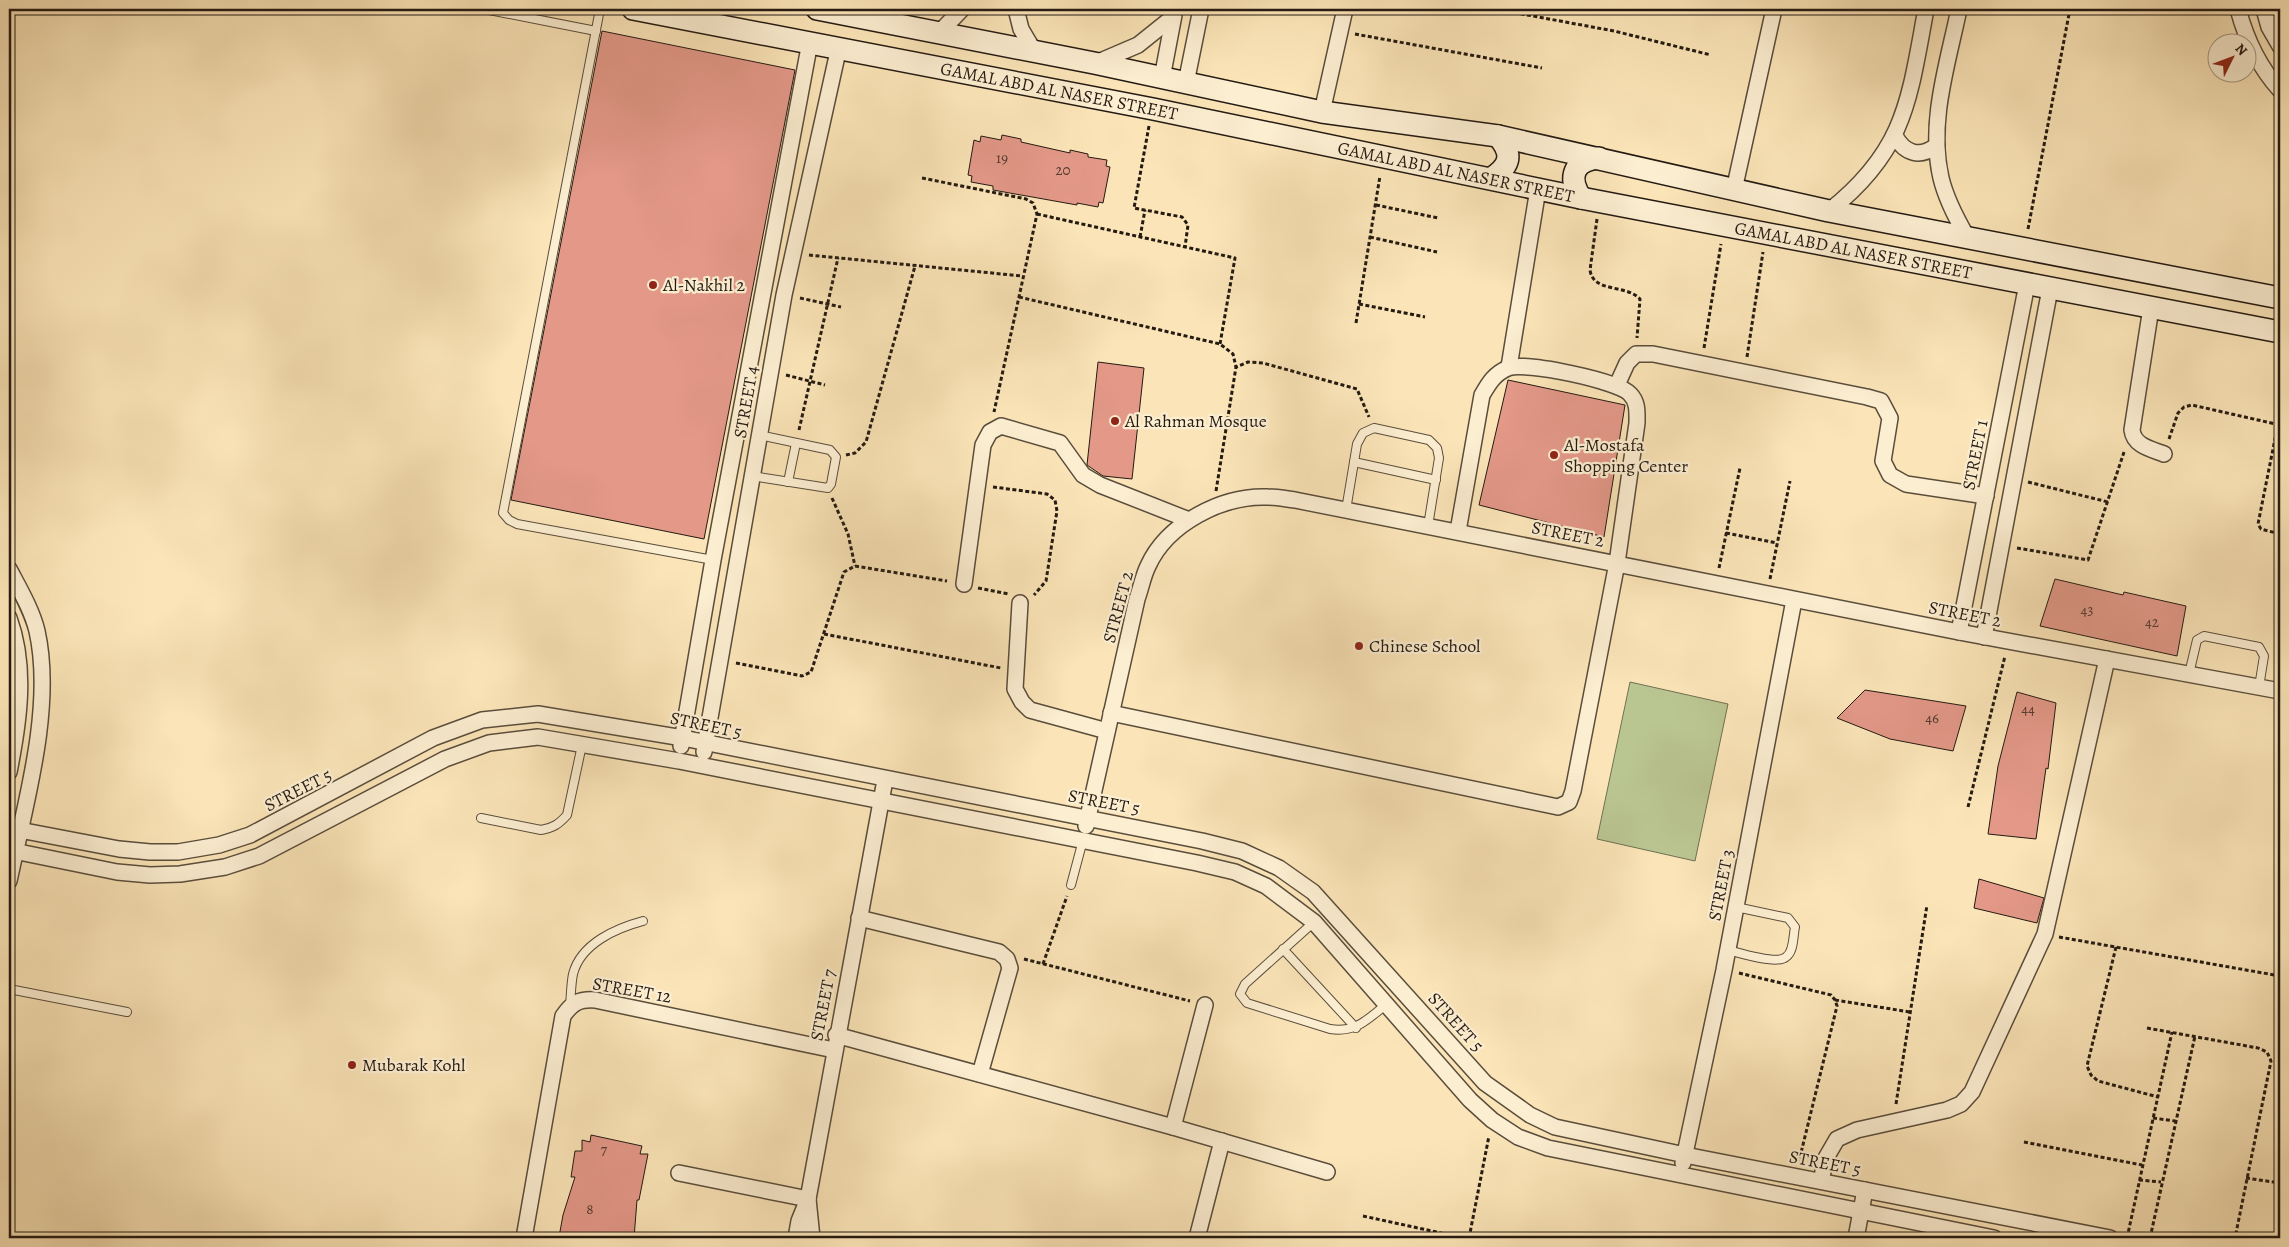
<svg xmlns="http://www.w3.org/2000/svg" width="2289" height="1247" font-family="Alegreya,serif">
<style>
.green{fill:#bac692;stroke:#6f7052}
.building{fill:#e39888;stroke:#241a12}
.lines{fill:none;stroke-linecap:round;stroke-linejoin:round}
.service-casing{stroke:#5a4d3c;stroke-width:10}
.minor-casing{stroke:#5a4d3c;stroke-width:18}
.secondary-casing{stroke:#241a12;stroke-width:24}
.path{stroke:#241a12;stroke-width:3;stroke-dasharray:4 2.5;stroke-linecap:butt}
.service{stroke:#fceed1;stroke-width:8}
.minor{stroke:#fceed1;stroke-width:15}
.secondary{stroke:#fceed1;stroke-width:21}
.poi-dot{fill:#8f2418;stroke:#fceed1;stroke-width:2}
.labels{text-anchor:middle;stroke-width:4.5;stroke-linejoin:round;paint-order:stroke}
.number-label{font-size:15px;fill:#543a30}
.street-label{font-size:18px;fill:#241a12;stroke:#fceed1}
.poi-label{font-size:18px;fill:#241a12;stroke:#fceed1;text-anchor:start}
</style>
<rect width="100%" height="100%" fill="#fbe5b8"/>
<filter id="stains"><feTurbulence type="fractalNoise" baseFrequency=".004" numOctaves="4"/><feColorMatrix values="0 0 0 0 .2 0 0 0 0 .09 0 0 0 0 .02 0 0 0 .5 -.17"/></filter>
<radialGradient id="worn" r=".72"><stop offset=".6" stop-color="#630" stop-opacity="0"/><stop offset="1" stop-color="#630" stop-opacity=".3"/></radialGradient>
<polygon class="green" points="1630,682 1728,704 1695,861 1597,839"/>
<g class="building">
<polygon points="602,31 795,70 704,539 511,500"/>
<polygon points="1002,135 1021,139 1021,142 1070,153 1070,150 1088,154 1088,157 1107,160 1106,166 1110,167 1103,203 1099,202 1098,207 1077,203 1077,205 993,190 993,186 971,182 972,176 968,175 974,140 980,142 981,136 1001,140"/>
<polygon points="1098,362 1144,368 1132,479 1103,476 1087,465"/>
<polygon points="1508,380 1625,405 1604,537 1479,505"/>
<polygon points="2055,579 2123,595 2124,592 2186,606 2177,656 2040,626"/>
<polygon points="1865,690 1966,706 1953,751 1890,739 1837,718"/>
<polygon points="2017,692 2056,703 2048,769 2046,768 2036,839 1988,834 1998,766"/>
<polygon points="1979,879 2044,898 2037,923 1974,908"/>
<polygon points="591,1135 642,1146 640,1154 648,1154 639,1200 637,1200 634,1238 559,1237 563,1215 575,1177 571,1177 575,1151 582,1151 582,1140 590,1142"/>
</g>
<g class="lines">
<defs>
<g id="service">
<polyline points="484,9 596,31"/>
<polyline points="600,9 503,513 509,520 517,524 713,560"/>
<polyline points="1354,462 1436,480"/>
<polyline points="752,476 828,488 831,484 836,457 830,450 759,435"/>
<polyline points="788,482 796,443"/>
<polyline points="1346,510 1357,444 1363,433 1374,428 1429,440 1437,448 1439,458 1428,526"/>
<polyline points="2189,674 2197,640 2204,636 2259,647 2264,656 2259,687"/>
<path d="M481,818L541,830C553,828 559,824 567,815L582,745"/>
<polyline points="1071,885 1083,840"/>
<path d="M1314,922L1245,984L1240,994L1247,1003L1330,1029C1357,1033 1367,1019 1387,1004"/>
<polyline points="1283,949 1356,1028"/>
<path d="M1728,950C1740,953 1777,965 1786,957C1794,952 1793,936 1795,927L1788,918L1736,907"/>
<polyline points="9,989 127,1012"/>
<path d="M570,1005C571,995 571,984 573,974C581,943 617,928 643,921"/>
</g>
<g id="minor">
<polyline points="1016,9 1021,29 1034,51"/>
<path d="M1959,9C1948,63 1928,122 1941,178C1946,199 1956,218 1967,237"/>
<path d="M2238,9C2246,39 2259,67 2280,90"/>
<polyline points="2264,9 2269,27 2280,46"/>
<polyline points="938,34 962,9"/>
<polyline points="1096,63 1138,45 1173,17"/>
<polyline points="1162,78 1174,15"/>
<polyline points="1186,83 1201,9"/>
<polyline points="1322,112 1345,9"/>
<path d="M1895,136C1905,154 1920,158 1936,146"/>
<polyline points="1734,190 1774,9"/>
<path d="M1829,211C1906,150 1909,100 1926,9"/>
<path d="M2151,308L2132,430C2134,446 2151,449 2164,454"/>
<polyline points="1509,367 1538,189"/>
<polyline points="1617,385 1627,363 1636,354 1653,354 1867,397 1881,401 1890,418 1883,461 1890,475 1906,484 1986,496"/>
<path d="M9,569C19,588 32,610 37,631C54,707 25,805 9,881"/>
<polyline points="964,584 983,445 990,432 1001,426 1060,443 1083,475 1100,485 1189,520"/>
<polyline points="1020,603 1015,689 1022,702 1030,710 1107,731"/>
<path d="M9,618C27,667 19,722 9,772"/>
<polyline points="1959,632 2027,284"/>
<polyline points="1984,637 2050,289"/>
<path d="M1111,713L1558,807L1569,802L1573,791L1617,563L1637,423C1637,412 1638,402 1630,394C1619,381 1524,361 1508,368C1494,374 1489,383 1482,395L1458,531"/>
<polyline points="681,746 713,560 810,42"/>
<polyline points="704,752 784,295 839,47"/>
<path d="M1086,826L1137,599C1141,588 1143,576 1148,566C1167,524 1222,495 1268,497C1277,497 1286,499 1295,500L1959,632L2280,691"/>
<polyline points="9,828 119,849 150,852 178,852 219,845 250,835 433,738 482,720 538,714 683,738 1202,841 1242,851 1279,868 1313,892 1485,1083 1530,1115 1555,1127 1685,1155 2110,1238"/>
<polyline points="9,850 117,872 150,875 180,874 225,867 259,856 445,759 489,743 538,737 679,761 1197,863 1235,872 1266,886 1314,922 1470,1100 1492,1120 1518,1137 1548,1148 1994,1238"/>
<polyline points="859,918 999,952 1007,959 1010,968 980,1074"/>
<polyline points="836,1035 1173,1127 1327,1172"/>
<polyline points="1173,1127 1205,1005"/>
<polyline points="1683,1163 1724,970 1794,600"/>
<polyline points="679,1173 808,1199"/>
<polyline points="1821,1181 1826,1158 1837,1139 1857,1130 1947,1110 1961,1104 1972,1092 2045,934 2107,659"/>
<path d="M524,1238L563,1016C572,1003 579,999 595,1000L834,1050"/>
<polyline points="796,1238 799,1221 808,1199"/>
<polyline points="812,1238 808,1199 885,780"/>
<polyline points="1197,1238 1222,1141"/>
<polyline points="1856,1238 1865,1190"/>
</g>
<g id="secondary">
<path id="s1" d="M633,9L1153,109L1581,198L2280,332"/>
<polyline points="817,9 1094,63 1322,112 1498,136 1829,211 2280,298"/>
<path d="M1492,178C1511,165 1513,154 1498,136"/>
<path d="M1581,198C1567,177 1574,160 1599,158"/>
</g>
</defs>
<use href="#service" class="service-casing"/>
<use href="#minor" class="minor-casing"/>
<use href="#secondary" class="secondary-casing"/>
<g class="path">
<polyline points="1495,9 1614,31 1711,55"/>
<polyline points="1355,34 1542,68"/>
<polyline points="1149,126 1134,208 1182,217 1188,225 1185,247"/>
<polyline points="922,178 1026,199 1033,203 1037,214 994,412"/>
<polyline points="1376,205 1438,218"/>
<polyline points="1037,214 1235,258 1220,344"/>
<path d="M1597,219L1590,270C1593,293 1626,284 1640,299L1637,338"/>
<polyline points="2028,229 2070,9"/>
<polyline points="1140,237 1145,210"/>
<polyline points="1370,237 1437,252"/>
<polyline points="809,255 1022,276"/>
<polyline points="1019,297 1220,344 1233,354 1236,367"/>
<polyline points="800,298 841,307"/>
<polyline points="1359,304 1425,317"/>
<polyline points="1356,323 1380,176"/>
<polyline points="1704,348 1721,244"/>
<polyline points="1747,357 1763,252"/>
<polyline points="786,375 825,385"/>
<polyline points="2278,424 2258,524 2261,529 2280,534"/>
<polyline points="799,430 838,258"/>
<polyline points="2169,439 2178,413 2184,407 2192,405 2280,425"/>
<polyline points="846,455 855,453 866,442 915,266"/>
<polyline points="2028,482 2108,502"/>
<polyline points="993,487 1047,494 1055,500 1057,511 1046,581 1034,595"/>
<polyline points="1216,491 1236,367 1248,362 1263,363 1357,389 1369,417"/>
<polyline points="832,498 848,534 855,566"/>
<polyline points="1726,533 1777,543"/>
<polyline points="2017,548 2088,560 2124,452"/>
<polyline points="1719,568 1740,468"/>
<polyline points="1770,579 1790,481"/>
<polyline points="978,588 1009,594"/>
<polyline points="824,634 1001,668"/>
<polyline points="736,663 802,676 811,672 844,572 855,566 947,581"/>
<polyline points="1968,807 2005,656"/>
<polyline points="2059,937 2280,976"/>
<polyline points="2116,947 2087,1066 2091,1075 2098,1081 2158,1097"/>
<polyline points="1024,959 1190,1001"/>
<polyline points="1043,964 1067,896"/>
<polyline points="1739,973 1831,995 1835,1000 1837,1006 1799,1161"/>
<polyline points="1835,1000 1910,1012"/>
<polyline points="2147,1028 2258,1048 2267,1052 2271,1061 2235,1238"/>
<polyline points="1896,1104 1927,905"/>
<polyline points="2153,1118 2175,1121"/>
<polyline points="2024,1142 2142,1165"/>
<polyline points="2246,1178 2280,1183"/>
<polyline points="2139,1180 2161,1182"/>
<polyline points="1363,1216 1464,1238"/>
<polyline points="1469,1238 1489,1136"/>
<polyline points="2127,1238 2172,1032"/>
<polyline points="2150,1238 2195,1036"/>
</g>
<use href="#service" class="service"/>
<use href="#minor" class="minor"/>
<use href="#secondary" class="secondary"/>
</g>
<g class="poi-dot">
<circle cx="653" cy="285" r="5"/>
<circle cx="1115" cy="421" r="5"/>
<circle cx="1554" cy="455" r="5"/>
<circle cx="1359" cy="646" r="5"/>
<circle cx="352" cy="1065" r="5"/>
</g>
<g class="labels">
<g class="number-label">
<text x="1002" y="163">19</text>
<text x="1063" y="175">20</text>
<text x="2087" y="615">43</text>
<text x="2152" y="627">42</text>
<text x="2028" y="714">44</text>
<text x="1932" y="723">46</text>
<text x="604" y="1155">7</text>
<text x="590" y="1214">8</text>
</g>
<g class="street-label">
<text dy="6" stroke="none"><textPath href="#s1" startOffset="434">GAMAL ABD AL NASER STREET</textPath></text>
<text dy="6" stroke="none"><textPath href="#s1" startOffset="839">GAMAL ABD AL NASER STREET</textPath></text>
<text dy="6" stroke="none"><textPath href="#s1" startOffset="1244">GAMAL ABD AL NASER STREET</textPath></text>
<text transform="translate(746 402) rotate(-80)" y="6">STREET 4</text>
<text transform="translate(1975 455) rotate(-79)" y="6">STREET 1</text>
<text transform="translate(1568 534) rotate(11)" y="6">STREET 2</text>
<text transform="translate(1118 607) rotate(-75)" y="6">STREET 2</text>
<text transform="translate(1965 614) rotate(11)" y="6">STREET 2</text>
<text transform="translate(706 725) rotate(12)" y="6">STREET 5</text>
<text transform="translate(298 790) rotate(-27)" y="6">STREET 5</text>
<text transform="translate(1104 802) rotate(11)" y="6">STREET 5</text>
<text transform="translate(1721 885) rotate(-79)" y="6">STREET 3</text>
<text transform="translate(632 990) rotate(10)" y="6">STREET 12</text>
<text transform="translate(823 1005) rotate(-79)" y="6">STREET 7</text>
<text transform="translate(1456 1022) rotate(48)" y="6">STREET 5</text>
<text transform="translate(1825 1163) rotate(11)" y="6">STREET 5</text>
</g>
<g class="poi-label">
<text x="663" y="291">Al-Nakhil 2</text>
<text x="1125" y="427">Al Rahman Mosque</text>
<text x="1564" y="451">Al-Mostafa<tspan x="1564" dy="21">Shopping Center</tspan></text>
<text x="1369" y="652">Chinese School</text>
<text x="362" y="1071">Mubarak Kohl</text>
</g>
</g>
<rect width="2289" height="1247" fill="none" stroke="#fbe5b8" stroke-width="30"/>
<rect x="10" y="10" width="2269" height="1227" fill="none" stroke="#241a12" stroke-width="2.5"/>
<rect x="15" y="15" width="2259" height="1217" fill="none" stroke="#241a12"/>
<g transform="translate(2232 58) rotate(48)"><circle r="24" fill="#fceed1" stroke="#a69985"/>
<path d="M0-4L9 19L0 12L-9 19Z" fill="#8f2418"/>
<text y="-8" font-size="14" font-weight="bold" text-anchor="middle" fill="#241a12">N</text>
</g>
<rect width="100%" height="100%" filter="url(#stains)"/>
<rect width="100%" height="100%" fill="url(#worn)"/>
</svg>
